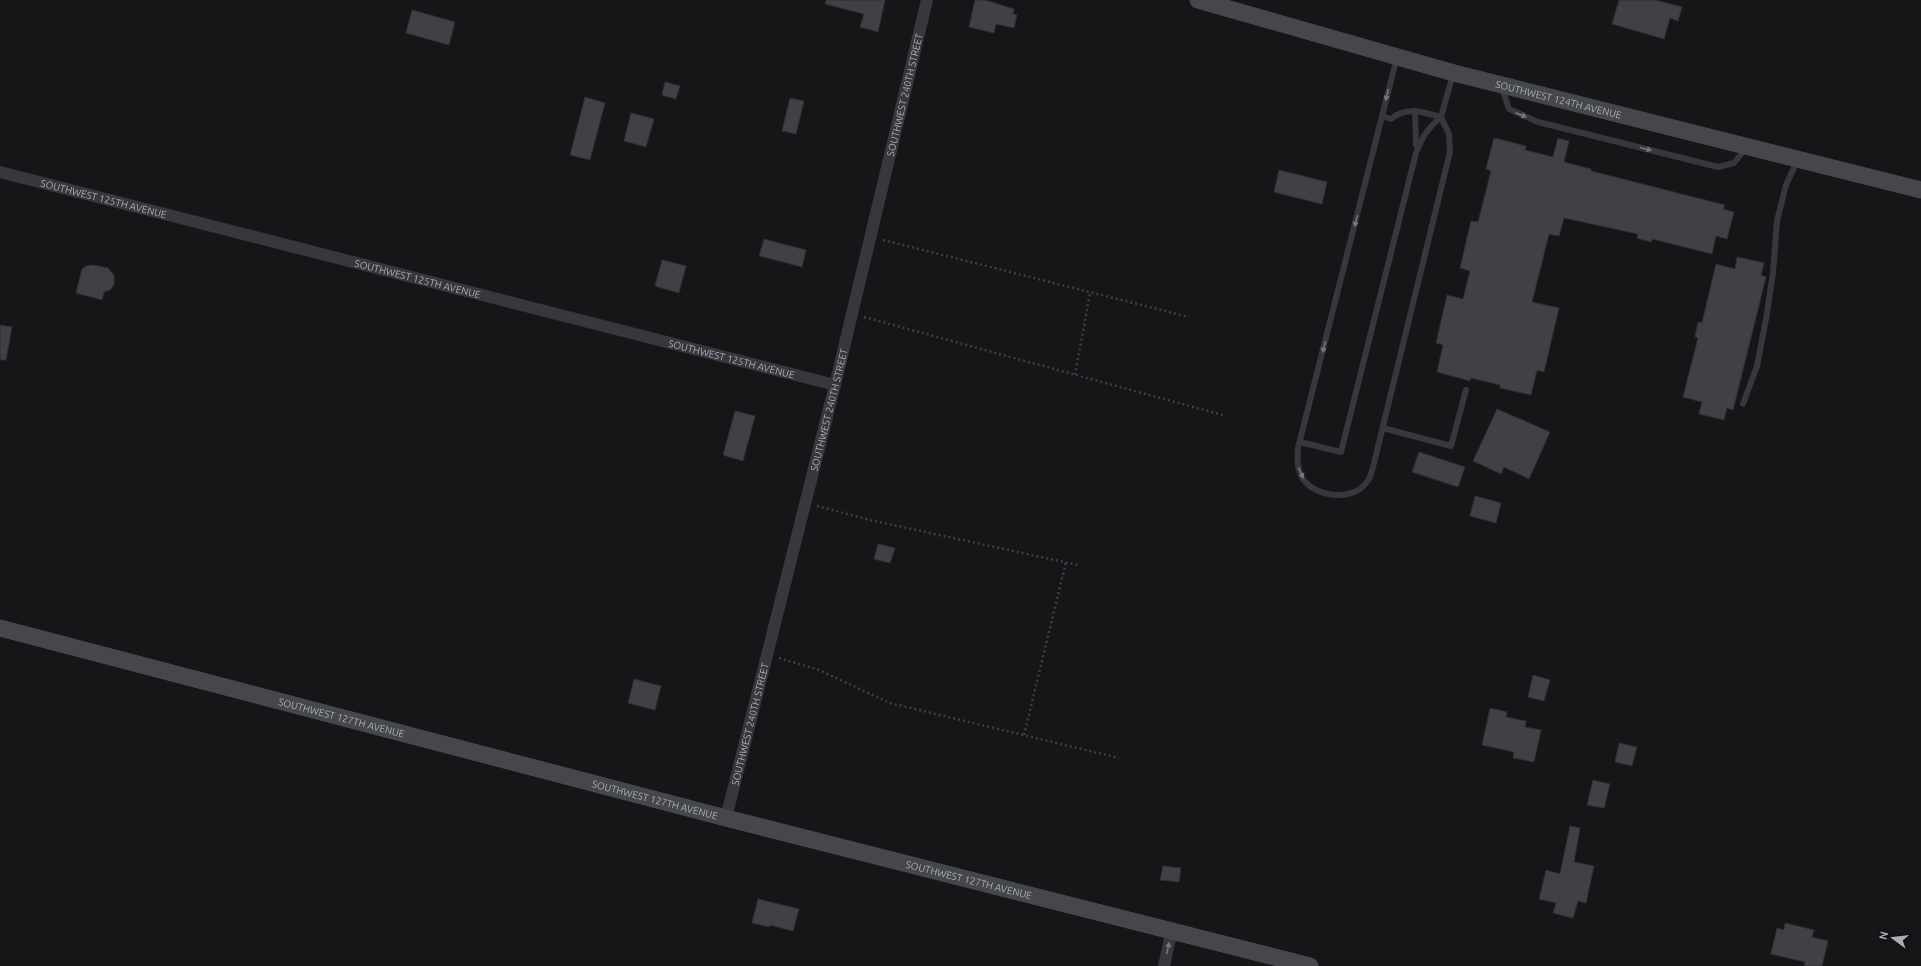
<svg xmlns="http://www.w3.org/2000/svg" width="1921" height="966" font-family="Ubuntu,sans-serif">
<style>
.building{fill:#404145;stroke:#303034}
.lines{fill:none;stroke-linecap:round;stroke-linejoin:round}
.path{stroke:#3d3f44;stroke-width:2.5;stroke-dasharray:2 3;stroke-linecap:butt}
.lane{stroke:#37383d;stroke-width:6}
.street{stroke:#37383d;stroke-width:12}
.secondary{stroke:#45474d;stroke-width:17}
.oneway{fill:#757881}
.labels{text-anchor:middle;stroke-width:3;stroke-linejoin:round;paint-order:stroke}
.street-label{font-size:10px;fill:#a8adb8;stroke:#111113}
</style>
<rect width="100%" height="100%" fill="#161618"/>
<g class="building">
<polygon points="826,0 885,0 878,32 860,27 864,14 825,4"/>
<polygon points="975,0 985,0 1014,9 1013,14 1017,15 1014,28 996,24 994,33 969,27"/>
<polygon points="1619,0 1655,0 1682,7 1678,21 1670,18 1664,39 1612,24"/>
<polygon points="412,10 455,22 449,45 406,33"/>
<polygon points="665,82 680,86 676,99 662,95"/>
<polygon points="585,97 605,103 590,160 570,155"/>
<polygon points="790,98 804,101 796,134 782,131"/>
<polygon points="631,113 654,119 646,147 624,141"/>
<polygon points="1494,138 1526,146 1525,150 1553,157 1558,138 1569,141 1564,162 1591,169 1591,171 1725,205 1723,209 1734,212 1727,239 1716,236 1712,254 1652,239 1651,242 1637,238 1638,234 1564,218 1559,236 1549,234 1532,302 1559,308 1544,372 1537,370 1531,395 1500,388 1500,385 1471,378 1470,381 1437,372 1443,345 1436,343 1447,295 1463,299 1470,271 1460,268 1471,221 1478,222 1491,171 1486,169"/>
<polygon points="1279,170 1327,182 1322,204 1274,192"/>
<polygon points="764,239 806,250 802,267 759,256"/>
<polygon points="1737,257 1764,263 1761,275 1766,277 1733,410 1727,408 1724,420 1699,414 1702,402 1683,397 1698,338 1695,337 1698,322 1702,323 1716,264 1735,269"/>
<polygon points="662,260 686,266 679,293 655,286"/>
<polygon points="93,265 108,268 114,275 114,285 110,290 104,292 102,300 76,293 82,269 86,266"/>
<polygon points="0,325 12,327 6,360 0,360"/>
<polygon points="1497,409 1550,432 1529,479 1504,467 1501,474 1473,461"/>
<polygon points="735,411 755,416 743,461 723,455"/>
<polygon points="1419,452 1465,467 1458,487 1412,472"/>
<polygon points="1475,496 1501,503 1496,523 1470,516"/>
<polygon points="878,544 895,548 890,563 874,559"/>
<polygon points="1533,675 1550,680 1544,701 1528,697"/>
<polygon points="634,679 661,686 655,710 628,703"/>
<polygon points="1490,708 1507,712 1506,717 1526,721 1525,727 1541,730 1534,762 1513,758 1514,752 1482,745"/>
<polygon points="1619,743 1637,747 1632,766 1615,762"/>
<polygon points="1593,780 1610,784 1604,808 1587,805"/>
<polygon points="1570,826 1580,828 1574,862 1594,866 1586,903 1578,901 1573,918 1553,913 1556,903 1539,899 1546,870 1560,874"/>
<polygon points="1163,866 1181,868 1179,882 1160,880"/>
<polygon points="758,899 799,909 793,931 770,925 770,927 752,923"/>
<polygon points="1785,923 1814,930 1812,937 1828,941 1822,966 1804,966 1805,962 1771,954 1777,928 1784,930"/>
</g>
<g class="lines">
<g class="path">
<polyline points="883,240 1189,317"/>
<polyline points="864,317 1226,416"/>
<polyline points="1075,375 1090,293"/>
<polyline points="817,506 870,520 1078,565"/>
<polyline points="779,658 819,670 890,703 1119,758"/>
<polyline points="1024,735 1066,562"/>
</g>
<g class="lane">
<path d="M1397,57L1298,448C1297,459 1297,469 1303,479C1315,497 1352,502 1366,483C1371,478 1372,470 1374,463L1450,152L1449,134L1441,117L1453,74"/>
<polyline points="1502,88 1509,109 1538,122 1718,167 1734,163 1746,148"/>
<polyline points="1415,111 1416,145"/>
<path d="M1382,116L1391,119C1405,106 1424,112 1441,117"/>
<polyline points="1743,404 1757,366 1766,319 1773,273 1777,221 1786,185 1798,159"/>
<polyline points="1383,428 1451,446 1466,390"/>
<path d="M1300,442L1341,452L1416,153C1422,137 1428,128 1441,117"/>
</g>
<g class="street">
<path id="s1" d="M0,172L835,385"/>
<path id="s2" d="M726,818L835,385L927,0"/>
<polyline points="1164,966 1172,930"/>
</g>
<g class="secondary">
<path id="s3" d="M1198,0L1454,73L1921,190"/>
<path id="s4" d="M0,628L726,818L1310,966"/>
</g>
</g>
<defs><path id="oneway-solid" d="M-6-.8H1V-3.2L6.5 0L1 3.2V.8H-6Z"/></defs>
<g class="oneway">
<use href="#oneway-solid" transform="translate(1387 95) rotate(104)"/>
<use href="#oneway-solid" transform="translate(1521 115) rotate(21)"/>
<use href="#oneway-solid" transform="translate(1646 149) rotate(14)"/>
<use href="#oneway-solid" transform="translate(1356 221) rotate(104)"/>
<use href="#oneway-solid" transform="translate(1324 347) rotate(104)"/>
<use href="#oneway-solid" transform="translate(1301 473) rotate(66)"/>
<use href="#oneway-solid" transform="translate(1168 948) rotate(-77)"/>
</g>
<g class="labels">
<g class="street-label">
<text dy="4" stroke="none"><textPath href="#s2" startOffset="745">SOUTHWEST 240TH STREET</textPath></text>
<text dy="4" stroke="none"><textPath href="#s3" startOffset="374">SOUTHWEST 124TH AVENUE</textPath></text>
<text dy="4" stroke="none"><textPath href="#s1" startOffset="107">SOUTHWEST 125TH AVENUE</textPath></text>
<text dy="4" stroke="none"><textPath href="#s1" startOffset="431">SOUTHWEST 125TH AVENUE</textPath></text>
<text dy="4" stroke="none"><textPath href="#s1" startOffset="755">SOUTHWEST 125TH AVENUE</textPath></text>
<text dy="4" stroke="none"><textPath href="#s2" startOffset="421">SOUTHWEST 240TH STREET</textPath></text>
<text dy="4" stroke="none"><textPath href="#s4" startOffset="353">SOUTHWEST 127TH AVENUE</textPath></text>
<text dy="4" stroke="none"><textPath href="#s2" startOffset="97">SOUTHWEST 240TH STREET</textPath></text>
<text dy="4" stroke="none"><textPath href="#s4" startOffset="677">SOUTHWEST 127TH AVENUE</textPath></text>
<text dy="4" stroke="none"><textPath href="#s4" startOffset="1001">SOUTHWEST 127TH AVENUE</textPath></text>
</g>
</g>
<g transform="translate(1893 938) rotate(285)" stroke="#111113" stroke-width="3" paint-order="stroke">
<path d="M0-3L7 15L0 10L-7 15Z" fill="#a8adb8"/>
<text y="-6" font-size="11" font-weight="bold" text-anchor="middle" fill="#a8adb8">N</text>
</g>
</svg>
